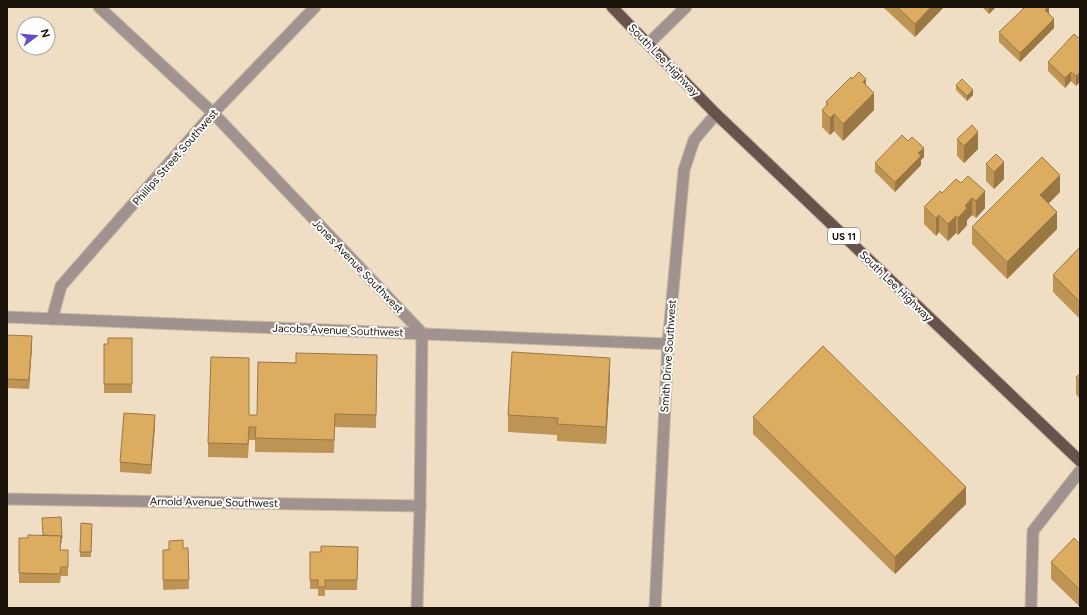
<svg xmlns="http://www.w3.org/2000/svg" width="1087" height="615" font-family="Figtree,sans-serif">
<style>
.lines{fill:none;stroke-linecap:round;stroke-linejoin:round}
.minor-casing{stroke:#c8b8a2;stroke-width:13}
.tertiary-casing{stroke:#c8b8a2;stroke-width:13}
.primary-casing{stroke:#c8b8a2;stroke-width:13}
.minor{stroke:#a0928e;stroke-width:11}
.tertiary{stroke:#a0928e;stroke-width:11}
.primary{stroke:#6a524c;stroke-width:11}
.wall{fill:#bd9453}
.shaded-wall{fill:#9a7843}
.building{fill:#dcac60;stroke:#9a7843}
.labels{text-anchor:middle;stroke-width:4;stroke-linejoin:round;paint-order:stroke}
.shield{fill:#fff;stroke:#5e5953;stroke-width:1}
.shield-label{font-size:10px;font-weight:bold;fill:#191209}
.street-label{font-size:11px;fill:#191209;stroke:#fff}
</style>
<rect width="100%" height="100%" fill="#efddc4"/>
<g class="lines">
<defs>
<g id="minor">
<polyline points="99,7 213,113 422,333 420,506 417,608"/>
<polyline points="648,44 686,7"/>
<polyline points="7,317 668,344"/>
<polyline points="52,319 61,286 213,113 315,7"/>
<polyline points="7,499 420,506"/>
<polyline points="1031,608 1033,531 1080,471"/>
</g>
<polyline id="tertiary" points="655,608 668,344 684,170 694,140 716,114"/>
<polyline id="primary" points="612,7 716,114 1080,461"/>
</defs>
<use href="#minor" class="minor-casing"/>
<use href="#tertiary" class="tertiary-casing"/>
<use href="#primary" class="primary-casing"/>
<use href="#minor" class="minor"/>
<use href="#tertiary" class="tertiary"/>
<use href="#primary" class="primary"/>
</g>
<g class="wall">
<polygon points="883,7 944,7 915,37"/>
<polygon points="982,7 996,7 989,14"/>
<polygon points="1049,13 1054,28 1020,62 999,42 999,32"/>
<polygon points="1080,39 1076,86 1071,81 1065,88 1048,71 1048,62"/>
<polygon points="852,79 866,85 874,110 843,141 834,131 830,135 822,127 822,110 826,106 826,102"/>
<polygon points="956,85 973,95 967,101 956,90"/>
<polygon points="957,139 978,149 964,163 957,156"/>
<polygon points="924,157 921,160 921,165 895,192 875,172 875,163"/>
<polygon points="986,164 1004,179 994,189 986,181"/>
<polygon points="956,179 985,208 976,218 972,215 967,220 967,225 958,235 956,233 948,241 939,232 936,236 924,224 924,207 942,193"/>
<polygon points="1060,192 1048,204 1057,229 1007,279 972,244 972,227"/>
<polygon points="1080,247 1080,319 1053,292 1053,275"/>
<polygon points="7,335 32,346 29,389 7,388"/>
<polygon points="132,338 132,393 104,393 104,344 108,344"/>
<polygon points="377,355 376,428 335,427 334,453 255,452 255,440 249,440 248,458 208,457 208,443 257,415 296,363"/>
<polygon points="1080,374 1080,399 1076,394 1076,377"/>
<polygon points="610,375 606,444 557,441 557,435 508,432 508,415"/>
<polygon points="753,417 966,504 895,574 753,434"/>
<polygon points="155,425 151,474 120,472 120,462"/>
<polygon points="61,517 62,543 61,543 60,550 68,550 68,576 61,576 60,583 19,583 19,538 28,538 43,535"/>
<polygon points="81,523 92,524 91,557 80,557"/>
<polygon points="1080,544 1080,607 1051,579 1051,562"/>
<polygon points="358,547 357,590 325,590 325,596 318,596 318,589 310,589 310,552 321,552"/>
<polygon points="188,548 189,589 163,590 163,550"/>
</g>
<g class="shaded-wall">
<polygon points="931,7 944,7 915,37 915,24"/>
<polygon points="989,7 996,7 989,14"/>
<polygon points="1049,7 1049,17 1045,10"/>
<polygon points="1054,19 1054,28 1020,62 1020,53"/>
<polygon points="1071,72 1071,81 1065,88 1065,78"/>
<polygon points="1080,73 1080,82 1076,86 1076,76"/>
<polygon points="866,79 866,96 863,82"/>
<polygon points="973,90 973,95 967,101 967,96"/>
<polygon points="874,93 874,110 843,141 843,124"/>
<polygon points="834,114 834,131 830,135 830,118"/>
<polygon points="978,132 978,149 964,163 964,146"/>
<polygon points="924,148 924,157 921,160 921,165 895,192 895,182 918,153"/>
<polygon points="1004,162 1004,179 994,189 994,172"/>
<polygon points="1060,175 1060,192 1040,212 1040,195"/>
<polygon points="985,191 985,208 976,218 976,201"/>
<polygon points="972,198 972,215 967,220 967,225 958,235 958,218 965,206"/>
<polygon points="1057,212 1057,229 1007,279 1007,262"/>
<polygon points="939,215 939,232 936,236 936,218"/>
<polygon points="956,216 956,233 948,241 948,224"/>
<polygon points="32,336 32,346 29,389 29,380"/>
<polygon points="610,358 610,375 606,444 606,427"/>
<polygon points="155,415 155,425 151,474 151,465"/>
<polygon points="966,487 966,504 895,574 895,557"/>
</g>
<g class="building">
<polygon points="897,7 931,7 915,24"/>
<polygon points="1025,7 1048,7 1045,10 1054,19 1020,53 999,32"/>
<polygon points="1074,34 1080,39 1080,73 1076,76 1071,72 1065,78 1048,62"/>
<polygon points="859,72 866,79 863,82 874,93 843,124 834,114 830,118 822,110 828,104 826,102 851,77 852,79"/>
<polygon points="962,79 973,90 967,96 956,85"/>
<polygon points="972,125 978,132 964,146 957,139"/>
<polygon points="902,135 908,141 912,137 924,148 918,153 921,156 895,182 875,163"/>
<polygon points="996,154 1004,162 994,172 986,164"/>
<polygon points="1042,157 1060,175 1040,195 1057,212 1007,262 972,227"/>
<polygon points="968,176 985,191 976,201 972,198 965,206 967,208 958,218 956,216 948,224 939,215 936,218 924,207 940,191 942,193 956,179 961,183"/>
<polygon points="1080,247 1080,302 1053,275"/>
<polygon points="7,335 32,336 29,380 7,379"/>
<polygon points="108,338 132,338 132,384 104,384 104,344 108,344"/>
<polygon points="823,346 966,487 895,557 753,417"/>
<polygon points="512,352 610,358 606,427 557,424 558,418 508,415"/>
<polygon points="296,353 377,355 376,415 335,414 334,440 255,438 256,427 249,427 248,444 208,443 211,357 249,358 249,415 257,415 258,362 296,363"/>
<polygon points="1080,374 1080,382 1076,377"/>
<polygon points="124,413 155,415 151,465 120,462"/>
<polygon points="61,517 62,538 60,538 61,536 43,535 42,518"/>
<polygon points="81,523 92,524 91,552 80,552"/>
<polygon points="28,535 61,536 60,550 68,550 68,567 61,567 60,574 19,573 19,538 28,538"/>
<polygon points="1074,538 1080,544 1080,590 1051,562"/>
<polygon points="183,540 183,548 188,548 189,580 163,580 163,550 169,550 169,541"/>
<polygon points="321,546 358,547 357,580 325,580 325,587 318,587 318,580 310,580 310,552 321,552"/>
</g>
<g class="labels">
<rect class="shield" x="828" y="228" width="32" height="16" rx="3"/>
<g class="shield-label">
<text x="844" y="240">US 11</text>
</g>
<g class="street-label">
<text transform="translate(664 60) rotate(46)" y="4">South Lee Highway</text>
<text transform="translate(175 157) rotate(-49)" y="4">Phillips Street Southwest</text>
<text transform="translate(358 266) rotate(46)" y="4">Jones Avenue Southwest</text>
<text transform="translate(896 286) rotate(44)" y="4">South Lee Highway</text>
<text transform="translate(338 330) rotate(2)" y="4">Jacobs Avenue Southwest</text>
<text transform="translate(668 356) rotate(-86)" y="4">Smith Drive Southwest</text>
<text transform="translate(214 502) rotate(1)" y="4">Arnold Avenue Southwest</text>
</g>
</g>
<rect width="1087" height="615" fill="none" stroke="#191209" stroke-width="16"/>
<g transform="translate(36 36) rotate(74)"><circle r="19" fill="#ffffff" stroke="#a3a09d"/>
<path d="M0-3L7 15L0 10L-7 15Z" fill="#664dc6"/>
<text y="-6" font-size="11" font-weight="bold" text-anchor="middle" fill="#191209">N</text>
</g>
</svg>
